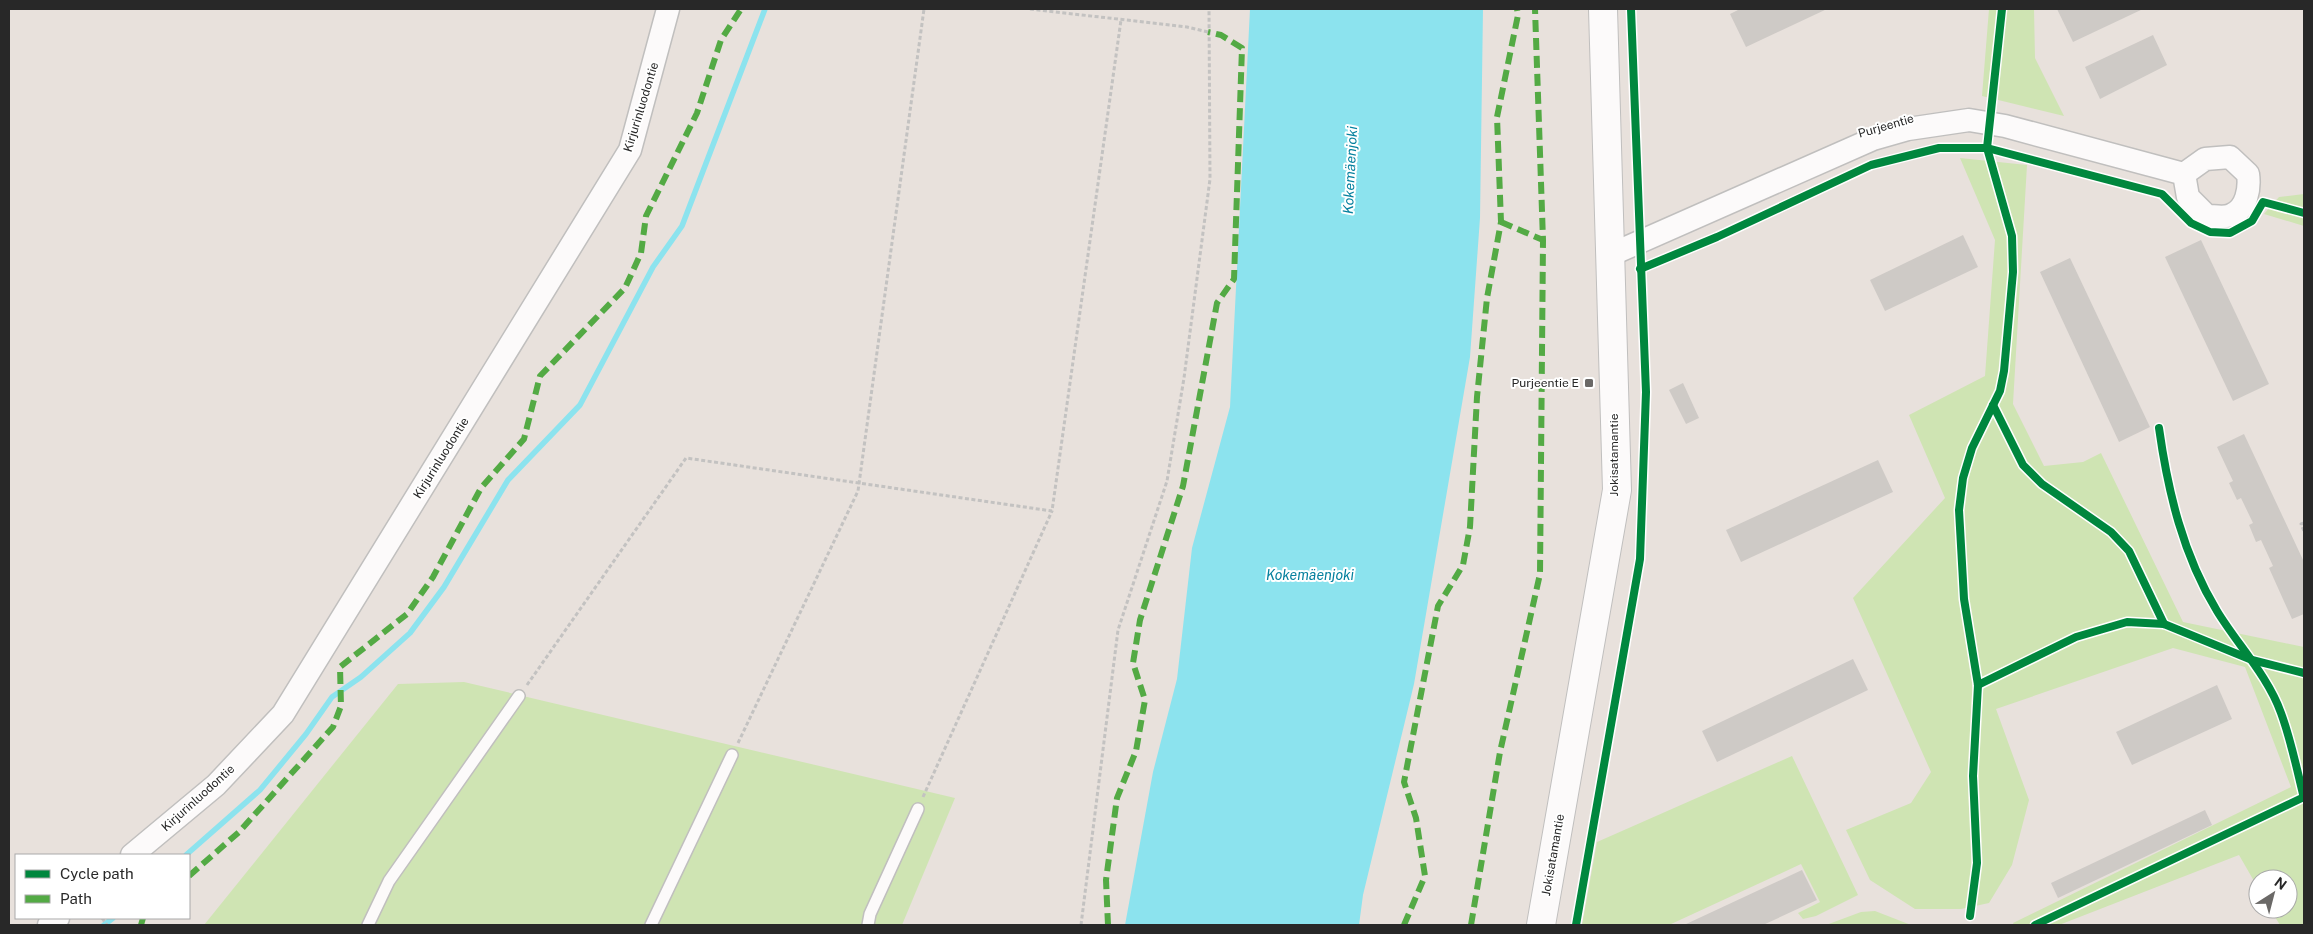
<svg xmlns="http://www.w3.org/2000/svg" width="2313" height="934" font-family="'Public Sans',sans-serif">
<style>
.green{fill:#cfe4b3}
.water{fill:#8ce3ee}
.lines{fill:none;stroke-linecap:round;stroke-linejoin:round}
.stream{stroke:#8ce3ee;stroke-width:5.5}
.building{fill:#cecac6}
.lane-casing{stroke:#c0bfbe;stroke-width:14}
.street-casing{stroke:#c0bfbe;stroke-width:25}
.secondary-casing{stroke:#c0bfbe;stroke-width:30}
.path{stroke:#c3c2c1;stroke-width:3;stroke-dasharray:4 2.5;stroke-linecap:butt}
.lane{stroke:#fcfafa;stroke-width:11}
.street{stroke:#fcfafa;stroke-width:22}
.secondary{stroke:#fcfafa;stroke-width:28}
.quiet{stroke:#53aa44;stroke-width:6;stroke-dasharray:12 6;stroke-linecap:butt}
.cycleway-casing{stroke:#fff;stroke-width:11}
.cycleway{stroke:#00873e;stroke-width:8}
.poi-dot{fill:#6b6967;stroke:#fff;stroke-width:2}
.labels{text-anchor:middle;stroke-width:4;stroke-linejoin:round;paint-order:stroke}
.street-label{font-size:12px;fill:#282828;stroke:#fff}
.poi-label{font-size:12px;fill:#282828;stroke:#fff;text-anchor:end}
.water-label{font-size:14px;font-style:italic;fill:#05809e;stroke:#fff}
</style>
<rect width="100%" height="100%" fill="#e8e1dc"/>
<g class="green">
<polygon points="1989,9 2034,9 2035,58 2064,116 1982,96"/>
<polygon points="1960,158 2027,165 2013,404 2044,466 2083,462 2101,453 2183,622 2304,647 2304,925 2280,925 2270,909 2288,909 2288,879 2258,879 2258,888 2239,855 2059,925 2014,925 2013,923 2291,787 2245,667 2173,648 1996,709 2029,800 2012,865 1989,903 1961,909 1915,909 1870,880 1846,830 1911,803 1931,772 1853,598 1945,498 1909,415 1985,376 1995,240"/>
<polygon points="2304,194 2304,226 2264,214 2279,197"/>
<polygon points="464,682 955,798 902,925 204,925 398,684"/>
<polygon points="1792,756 1858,895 1816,916 1803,919 1798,913 1820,902 1801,864 1669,925 1582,925 1597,842"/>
<polygon points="1875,911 1911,925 1826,925 1861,912"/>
</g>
<polygon class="water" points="1250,9 1483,9 1480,218 1470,357 1414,684 1363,895 1359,925 1125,925 1153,772 1177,679 1192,548 1230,407"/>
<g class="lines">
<g class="stream">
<polyline points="186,855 260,790 306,734 332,697 361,677 410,633 444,587 508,480 580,405 653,267 682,226 765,9"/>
<polyline points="104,925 113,918"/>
</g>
</g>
<g class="building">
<polygon points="1740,9 1827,9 1746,47 1730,14"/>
<polygon points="2057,9 2143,9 2073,42"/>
<polygon points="2153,35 2167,65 2100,99 2085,67"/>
<polygon points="1963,235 1978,267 1885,311 1870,280"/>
<polygon points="2201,240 2269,384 2233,401 2165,257"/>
<polygon points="2070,258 2150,427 2119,442 2040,272"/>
<polygon points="1683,383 1699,418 1686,424 1669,390"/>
<polygon points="2244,434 2304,562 2304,614 2292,619 2269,568 2273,566 2261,540 2256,542 2249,525 2253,523 2241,498 2237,500 2229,483 2233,481 2217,447"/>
<polygon points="1878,460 1893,492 1741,562 1726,530"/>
<polygon points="1853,659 1868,690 1717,762 1702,731"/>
<polygon points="2217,685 2232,719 2132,765 2116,732"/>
<polygon points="2205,810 2212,825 2058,898 2051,883"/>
<polygon points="1802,870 1817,900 1763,925 1684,925"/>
</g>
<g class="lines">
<defs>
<g id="lane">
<polyline points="368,925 389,881 519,696"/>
<polyline points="651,925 732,755"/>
<polyline points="868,925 870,914 918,809"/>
</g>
<g id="street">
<path d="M1610,255L1873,139L1908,129L1969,120L2005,126L2184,174L2188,197L2207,216C2214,216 2225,218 2231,215C2247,209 2250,188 2248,174L2230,157L2205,159L2184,174"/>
<polyline points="132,855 216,785 283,714 630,150 668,9"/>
<polyline points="49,925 58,918"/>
</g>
<polyline id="secondary" points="1541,925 1617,490 1603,9"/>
</defs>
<use href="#lane" class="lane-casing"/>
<use href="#street" class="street-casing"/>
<use href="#secondary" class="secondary-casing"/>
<g class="path">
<polyline points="1030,9 1187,27 1208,32"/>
<polyline points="2304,523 2301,524 2304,531"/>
<polyline points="527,685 686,458 1052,511 1121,20"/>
<polyline points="738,743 858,491 924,9"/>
<polyline points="923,797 1052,511"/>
<polyline points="102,918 107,925"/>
<polyline points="1081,925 1118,630 1167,481 1184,378 1210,179 1209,9"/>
</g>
<use href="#lane" class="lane"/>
<use href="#street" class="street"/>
<use href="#secondary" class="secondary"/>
<g class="quiet">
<polyline points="1501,222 1543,240"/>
<polyline points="189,876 239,832 333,727 341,706 340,667 407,614 433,577 481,488 524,439 540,376 625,288 641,253 646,216 697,113 721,40 741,9"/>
<polyline points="141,925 143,918"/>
<polyline points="1108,925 1106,880 1117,798 1136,751 1145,700 1133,663 1140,620 1183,486 1217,303 1234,279 1242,48 1221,35 1208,32"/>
<polyline points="1404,925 1425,876 1416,818 1404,782 1438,606 1463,565 1470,527 1477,397 1487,298 1501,222 1497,117 1518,15 1517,9"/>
<polyline points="1471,925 1500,752 1540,574 1543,240 1535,9"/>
</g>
<defs>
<g id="cycleway">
<polyline points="1640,269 1717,237 1871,165 1939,148 1987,148 2162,194 2191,223 2210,232 2230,233 2252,221 2263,202 2304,213"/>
<polyline points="1993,405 2023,465 2042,484 2111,532 2129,551 2164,624"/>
<path d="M2159,428C2168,492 2183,555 2217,611C2237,644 2268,676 2281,713C2291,740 2297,770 2304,798"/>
<polyline points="1978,685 2076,637 2127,622 2164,624 2252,660 2304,673"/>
<polyline points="1970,916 1977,863 1973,776 1978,685 1964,599 1959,510 1963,478 1972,448 2000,391 2004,371 2013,272 2012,236 1987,148 2002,9"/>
<polyline points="1576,925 1640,559 1646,392 1631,9"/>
<polyline points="2035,925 2304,797"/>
</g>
</defs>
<use href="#cycleway" class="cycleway-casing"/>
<use href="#cycleway" class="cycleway"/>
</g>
<rect class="poi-dot" x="1584" y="378" width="10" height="10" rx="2.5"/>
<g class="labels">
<g class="street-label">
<text transform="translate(641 107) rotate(-73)" y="4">Kirjurinluodontie</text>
<text transform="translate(1886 126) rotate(-16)" y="4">Purjeentie</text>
<text transform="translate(1614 455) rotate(-90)" y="4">Jokisatamantie</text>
<text transform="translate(441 458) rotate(-58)" y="4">Kirjurinluodontie</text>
<text transform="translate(198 798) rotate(-42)" y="4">Kirjurinluodontie</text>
<text transform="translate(1553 855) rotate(-80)" y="4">Jokisatamantie</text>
</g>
<g class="poi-label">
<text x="1579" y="387">Purjeentie E</text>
</g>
<g class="water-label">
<text transform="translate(1350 170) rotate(-87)" y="5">Kokemäenjoki</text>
<text x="1310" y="580">Kokemäenjoki</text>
</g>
</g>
<rect width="2313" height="934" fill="none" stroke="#282828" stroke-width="20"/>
<rect x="15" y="854" width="175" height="65" fill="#ffffff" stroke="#a9a9a9"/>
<rect x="25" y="870" width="25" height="8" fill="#00873e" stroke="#a9a9a9"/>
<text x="60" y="879" font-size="15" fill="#282828">Cycle path</text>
<rect x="25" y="895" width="25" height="8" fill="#53aa44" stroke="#a9a9a9"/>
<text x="60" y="904" font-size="15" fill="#282828">Path</text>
<g transform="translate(2273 894) rotate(36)"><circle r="24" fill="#ffffff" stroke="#a9a9a9"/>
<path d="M0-4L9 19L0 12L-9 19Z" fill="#6b6967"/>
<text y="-8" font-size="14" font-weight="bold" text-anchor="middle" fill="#282828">N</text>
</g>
</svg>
